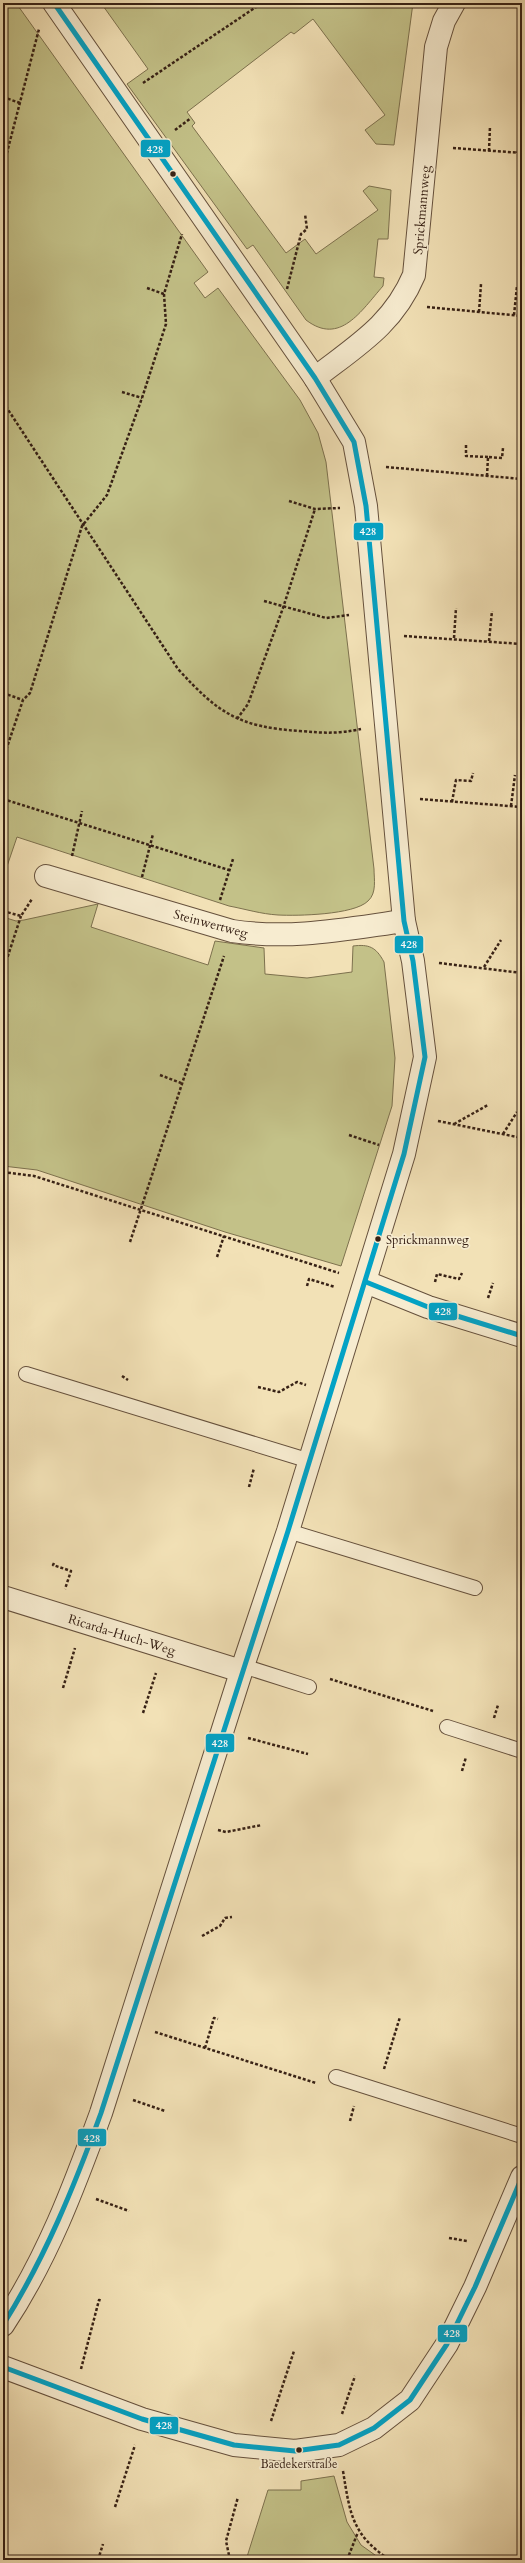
<svg xmlns="http://www.w3.org/2000/svg" width="525" height="2563" font-family="Cardo,serif">
<style>
.green{fill:#c3c188;stroke:#7d714e}
.lines{fill:none;stroke-linecap:round;stroke-linejoin:round}
.lane-casing{stroke:#66513d;stroke-width:16}
.street-casing{stroke:#66513d;stroke-width:24}
.path{stroke:#372115;stroke-width:2.5;stroke-dasharray:3 2;stroke-linecap:butt}
.lane{stroke:#f7ecd0;stroke-width:14}
.street{stroke:#f7ecd0;stroke-width:22}
.bus-1-casing{stroke:#f7ecd0;stroke-width:8}
.bus-1{stroke:#03a2c5;stroke-width:5}
.bus-dot{fill:#372115;stroke:#f7ecd0;stroke-width:1.5}
.labels{text-anchor:middle;stroke-width:3.5;stroke-linejoin:round;paint-order:stroke}
.bus-label{font-size:12px;fill:#372115;stroke:#f7ecd0;text-anchor:start}
.street-label{font-size:13px;fill:#372115;stroke:#f7ecd0}
.line-badge{stroke:#f7ecd0;stroke-width:1.5}
.badge-label{font-size:11px;text-anchor:middle;font-weight:bold;fill:#fff}
</style>
<rect width="100%" height="100%" fill="#f2e1b6"/>
<filter id="stains"><feTurbulence type="fractalNoise" baseFrequency=".005" numOctaves="4"/><feColorMatrix values="0 0 0 0 .2 0 0 0 0 .09 0 0 0 0 .02 0 0 0 .5 -.17"/></filter>
<radialGradient id="worn" r=".72"><stop offset=".6" stop-color="#630" stop-opacity="0"/><stop offset="1" stop-color="#630" stop-opacity=".3"/></radialGradient>
<g class="green">
<path d="M3,3H16L208,272L194,283L205,298L218,288L300,400L318,433L326,462L374,869C374,879 377,893 368,901C354,915 297,916 278,915C261,914 245,909 229,906L17,837L3,878Z"/>
<path d="M101,3H413L394,145L376,144L365,130L385,115L313,19L294,34L291,32L187,112L195,123L192,126L286,253L305,239L316,254L378,210L363,191L369,186L391,190L388,239H378L374,277L384,278L383,286C361,311 340,346 306,320L253,245L247,249L127,84L148,69Z"/>
<path d="M98,904L91,927L208,965L215,941L264,948L265,974L307,978L352,972L353,946C369,944 376,947 384,962L395,1058L392,1106L341,1266L225,1232L37,1170L3,1166V917L16,921L24,920Z"/>
<polygon points="334,2476 347,2522 361,2545 382,2560 246,2560 268,2490 301,2490 301,2481"/>
</g>
<g class="lines">
<defs>
<g id="lane">
<polyline points="26,1374 310,1461"/>
<polyline points="288,1531 475,1588"/>
<polyline points="243,1666 309,1687"/>
<polyline points="447,1727 522,1751"/>
<polyline points="336,2077 522,2136"/>
</g>
<g id="street">
<path d="M315,378C356,346 393,325 414,275L436,47L444,21L454,3"/>
<path d="M46,876L232,931C292,940 345,929 404,921"/>
<polyline points="366,1282 428,1307 522,1336"/>
<polyline points="3,1597 241,1671"/>
<path d="M3,2325C47,2259 74,2187 101,2113L243,1666L288,1531L404,1154L425,1057L413,961L404,921L366,506L354,442L315,378L54,3"/>
<polyline points="3,2367 142,2419 234,2445 295,2451 339,2445 374,2428 410,2400 447,2344 475,2287 522,2177"/>
</g>
</defs>
<use href="#lane" class="lane-casing"/>
<use href="#street" class="street-casing"/>
<g class="path">
<polyline points="143,83 262,3"/>
<polyline points="3,97 20,103"/>
<polyline points="175,130 191,118"/>
<polyline points="453,148 522,153"/>
<polyline points="489,151 490,126"/>
<polyline points="517,153 522,144"/>
<polyline points="3,168 39,29"/>
<polyline points="147,288 164,294"/>
<polyline points="287,289 301,234 307,229 305,214"/>
<polyline points="427,307 522,316"/>
<polyline points="479,312 481,284"/>
<polyline points="514,315 517,286"/>
<polyline points="122,392 142,398"/>
<path d="M3,402L178,669C219,714 239,727 300,731C323,733 338,734 361,729"/>
<polyline points="466,445 466,456 488,457"/>
<polyline points="386,467 522,479"/>
<polyline points="487,476 488,457 502,458 503,448"/>
<polyline points="289,501 315,509 340,508"/>
<polyline points="264,601 326,618 349,615"/>
<polyline points="404,636 522,644"/>
<polyline points="454,638 456,608"/>
<polyline points="489,641 492,611"/>
<polyline points="521,644 522,634"/>
<polyline points="3,693 23,700"/>
<polyline points="237,719 248,704 283,608 315,509"/>
<polyline points="3,759 23,700 30,693 82,526 107,495 142,398 166,324 164,294 182,234"/>
<polyline points="3,799 229,870"/>
<polyline points="420,799 522,807"/>
<polyline points="452,802 456,780 471,781 473,773"/>
<polyline points="511,806 515,775"/>
<polyline points="72,856 82,811"/>
<polyline points="142,877 153,834"/>
<polyline points="220,900 233,859"/>
<polyline points="3,911 21,916 32,899"/>
<polyline points="439,963 522,973"/>
<polyline points="484,967 501,940"/>
<polyline points="3,971 21,916"/>
<polyline points="160,1075 181,1083"/>
<polyline points="438,1121 522,1138"/>
<polyline points="454,1124 488,1105"/>
<polyline points="503,1134 517,1112"/>
<polyline points="349,1135 379,1145"/>
<polyline points="3,1172 34,1176 339,1273"/>
<polyline points="130,1242 224,956"/>
<polyline points="217,1257 224,1236"/>
<polyline points="435,1282 437,1274 459,1279 462,1273"/>
<polyline points="307,1286 309,1279 335,1287"/>
<polyline points="488,1298 493,1283"/>
<polyline points="122,1376 128,1380"/>
<polyline points="258,1387 279,1392 297,1382 306,1385"/>
<polyline points="249,1487 254,1468"/>
<polyline points="54,1563 53,1565 71,1571 65,1589"/>
<polyline points="330,1679 433,1711"/>
<polyline points="63,1688 75,1648"/>
<polyline points="143,1713 156,1673"/>
<polyline points="494,1718 498,1705"/>
<polyline points="248,1738 308,1754"/>
<polyline points="462,1771 466,1757"/>
<polyline points="218,1830 226,1832 262,1825"/>
<polyline points="202,1936 220,1926 225,1918 232,1917"/>
<polyline points="155,2032 316,2083"/>
<polyline points="205,2048 214,2018 218,2019"/>
<polyline points="384,2069 400,2017"/>
<polyline points="520,2071 522,2066"/>
<polyline points="133,2100 165,2111"/>
<polyline points="350,2121 354,2106"/>
<polyline points="96,2199 129,2211"/>
<polyline points="449,2238 467,2241"/>
<polyline points="81,2369 99,2300 102,2301"/>
<polyline points="342,2414 355,2376"/>
<polyline points="271,2421 294,2351"/>
<path d="M343,2471C350,2514 352,2535 390,2560"/>
<polyline points="115,2507 135,2445"/>
<polyline points="98,2560 103,2544"/>
<polyline points="230,2560 226,2541 238,2497"/>
<polyline points="347,2560 358,2532"/>
</g>
<use href="#lane" class="lane"/>
<use href="#street" class="street"/>
<defs>
<g id="bus-1">
<polyline points="366,1282 428,1307 522,1336"/>
<path d="M3,2325C45,2258 74,2187 101,2113L288,1531L404,1154L425,1057L413,961L404,921L366,506L354,442L315,378L54,3"/>
<polyline points="3,2367 142,2419 234,2445 295,2451 339,2445 374,2428 410,2400 447,2344 475,2287 522,2177"/>
</g>
</defs>
<use href="#bus-1" class="bus-1-casing"/>
<use href="#bus-1" class="bus-1"/>
</g>
<g class="bus-dot">
<circle cx="173" cy="174" r="3.5"/>
<circle cx="378" cy="1239" r="3.5"/>
<circle cx="299" cy="2450" r="3.5"/>
</g>
<g class="labels">
<g class="bus-label">
<text x="386" y="1244">Sprickmannweg</text>
<text x="299" y="2468" text-anchor="middle">Baedekerstraße</text>
</g>
<g class="street-label">
<text transform="translate(421 210) rotate(-85)" y="5">Sprickmannweg</text>
<text transform="translate(211 923) rotate(15)" y="5">Steinwertweg</text>
<text transform="translate(122 1634) rotate(17)" y="5">Ricarda-Huch-Weg</text>
</g>
</g>
<g class="line-badge">
<rect x="140" y="139" width="31" height="19" rx="4" fill="#03a2c5"/>
<rect x="353" y="522" width="31" height="19" rx="4" fill="#03a2c5"/>
<rect x="394" y="935" width="30" height="19" rx="4" fill="#03a2c5"/>
<rect x="428" y="1302" width="30" height="19" rx="4" fill="#03a2c5"/>
<rect x="205" y="1733" width="30" height="20" rx="4" fill="#03a2c5"/>
<rect x="77" y="2128" width="30" height="19" rx="4" fill="#03a2c5"/>
<rect x="437" y="2324" width="31" height="19" rx="4" fill="#03a2c5"/>
<rect x="149" y="2416" width="30" height="19" rx="4" fill="#03a2c5"/>
</g>
<g class="badge-label">
<text x="155" y="153">428</text>
<text x="368" y="535">428</text>
<text x="409" y="948">428</text>
<text x="443" y="1315">428</text>
<text x="220" y="1747">428</text>
<text x="92" y="2142">428</text>
<text x="452" y="2337">428</text>
<text x="164" y="2429">428</text>
</g>
<rect width="525" height="2563" fill="none" stroke="#f2e1b6" stroke-width="16"/>
<rect x="4" y="4" width="517" height="2555" fill="none" stroke="#372115" stroke-width="2"/>
<rect x="8" y="8" width="509" height="2547" fill="none" stroke="#372115"/>
<rect width="100%" height="100%" filter="url(#stains)"/>
<rect width="100%" height="100%" fill="url(#worn)"/>
</svg>
